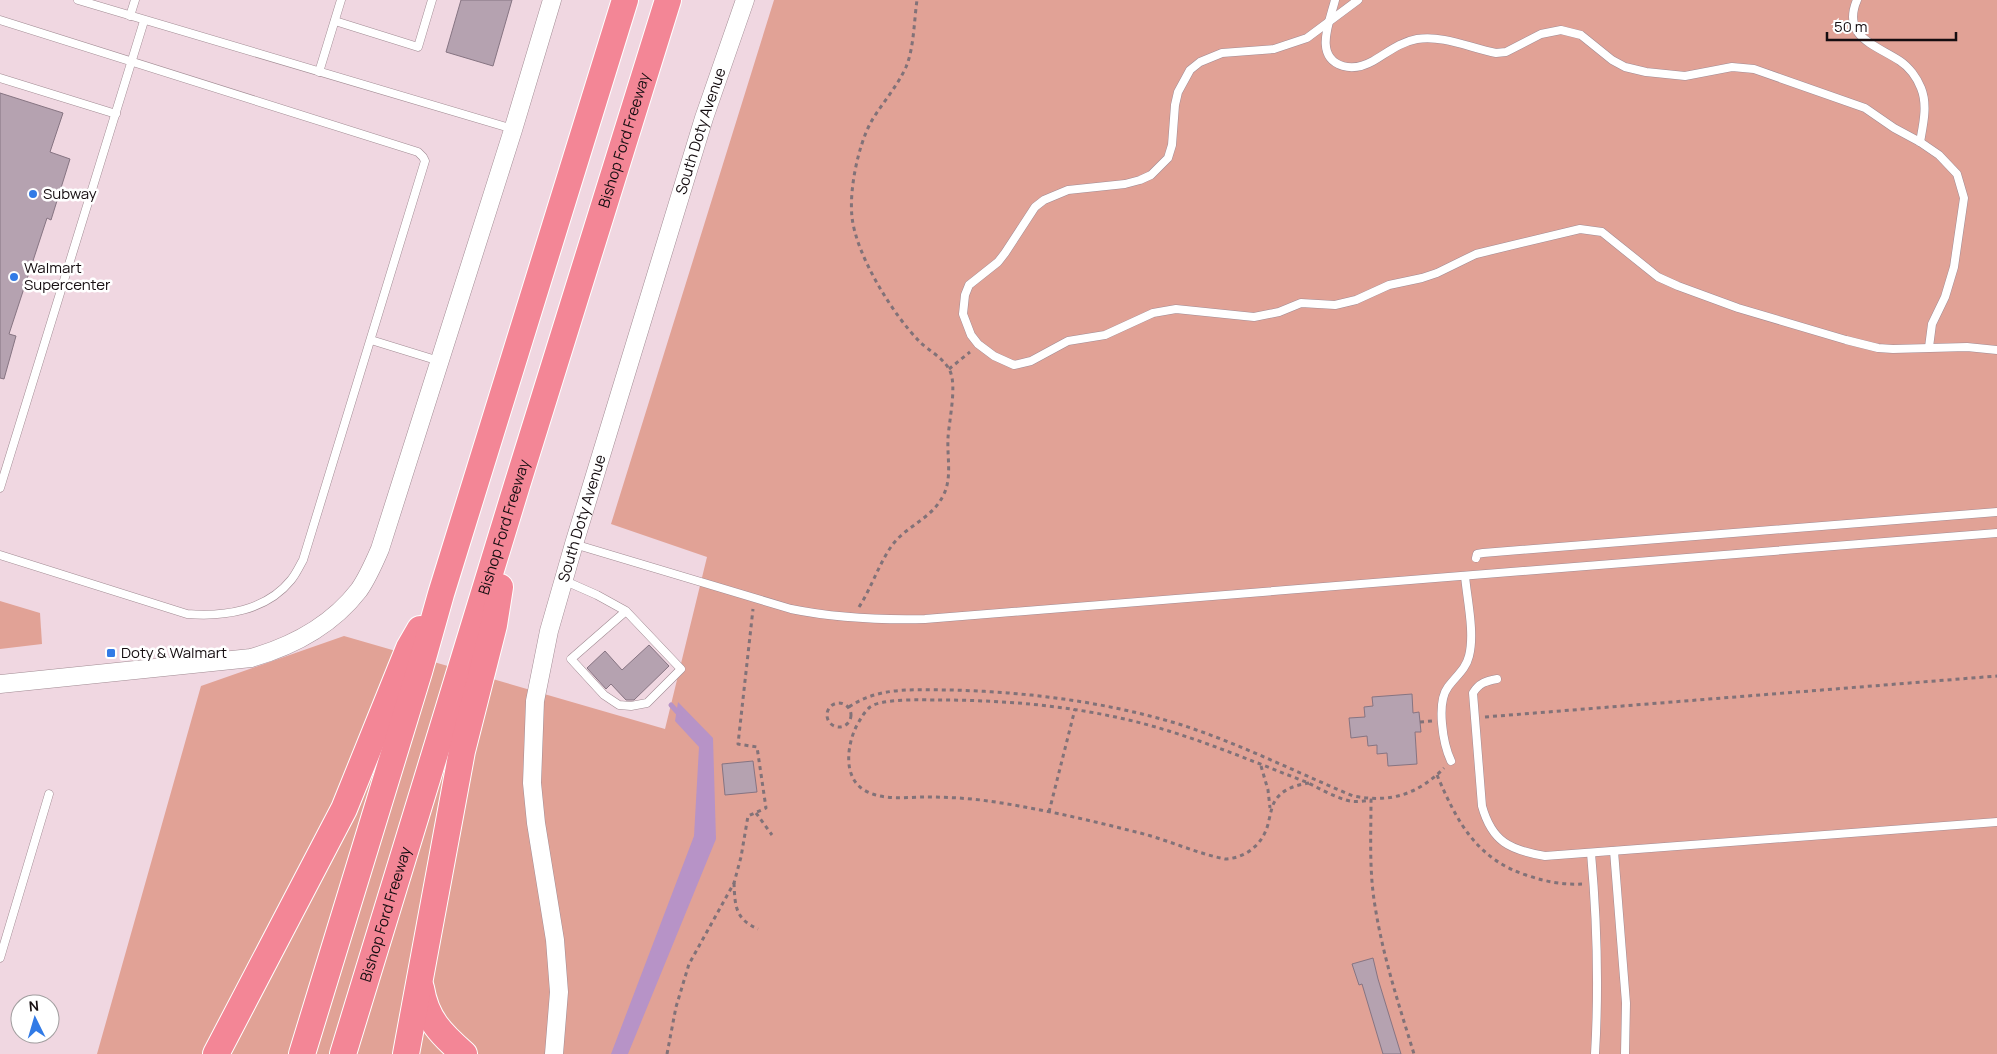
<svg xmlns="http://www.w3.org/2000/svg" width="1997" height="1054" font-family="Manrope,sans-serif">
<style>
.green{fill:#e1a296}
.water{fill:#b793c7}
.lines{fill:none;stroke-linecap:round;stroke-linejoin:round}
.stream{stroke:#b793c7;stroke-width:5}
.building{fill:#b5a2b0;stroke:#867482}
.service-casing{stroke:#a18b93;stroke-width:9}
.tertiary-casing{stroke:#a18b93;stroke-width:19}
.motorway-casing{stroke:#fff;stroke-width:28}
.path{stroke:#827278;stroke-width:3;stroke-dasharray:4 4;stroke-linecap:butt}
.service{stroke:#fff;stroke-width:8}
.tertiary{stroke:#fff;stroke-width:18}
.motorway{stroke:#f38696;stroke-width:26}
.poi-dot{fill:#317ae6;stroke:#fff;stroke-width:2}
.labels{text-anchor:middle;stroke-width:5;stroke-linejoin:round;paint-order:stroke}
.street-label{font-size:15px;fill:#150d10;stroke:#fff}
.poi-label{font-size:15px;fill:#150d10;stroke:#fff;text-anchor:start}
</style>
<rect width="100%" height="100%" fill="#f0d7e1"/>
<g class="green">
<polygon points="774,0 1997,0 1997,1054 97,1054 201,686 344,636 665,729 707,557 611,524"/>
<polygon points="0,601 40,613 42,644 0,649"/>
</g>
<polygon class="water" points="678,702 713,738 716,839 628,1054 611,1054 694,836 699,747 675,721"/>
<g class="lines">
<polyline class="stream" points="671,705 680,715"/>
</g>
<g class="building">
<polygon points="461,0 512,0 493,66 446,52"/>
<polygon points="0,93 63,113 50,152 70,159 51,220 47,218 9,334 16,336 4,379 0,378"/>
<polygon points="649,645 669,666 634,700 626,700 611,684 606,689 587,668 605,651 622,670"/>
<polygon points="1412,694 1413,713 1419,712 1421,732 1415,732 1417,764 1388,766 1387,753 1377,754 1377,745 1368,746 1367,736 1351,738 1349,718 1365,717 1364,707 1373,706 1372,697"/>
<polygon points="753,761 757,792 725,795 722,764"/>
<polygon points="1373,958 1378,979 1401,1054 1383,1054 1362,984 1359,985 1352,964"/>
</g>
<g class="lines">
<defs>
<g id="service">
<polyline points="78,0 513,129"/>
<path d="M1335,0C1330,21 1313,57 1343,66C1353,69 1364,66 1373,61C1387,53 1400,42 1417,39C1444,35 1470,48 1496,53L1506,52L1541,34L1561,30L1581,35L1612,60L1625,67L1646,72L1685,76L1732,67L1754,69L1865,108L1894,128L1920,142L1939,155L1957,174L1964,198L1954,267L1945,297L1932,324L1929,347"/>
<polyline points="1358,0 1307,38 1274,49 1222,53 1200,62 1190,70 1178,92 1175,105 1172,145 1168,158 1151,175 1140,180 1125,184 1068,190 1044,200 1035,207 1005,253 998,262 969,285 965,295 963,314 971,335 978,344 994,356 1014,365 1031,361 1068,341 1105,335 1153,313 1176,309 1254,317 1279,312 1301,303 1335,305 1356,300 1389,285 1422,278 1437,273 1476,254 1580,229 1602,232 1658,277 1678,286 1738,308 1846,340 1878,348 1893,349 1967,347 1997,350"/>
<path d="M1857,0C1841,37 1876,45 1900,61C1909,67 1917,78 1921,88C1928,105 1923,125 1920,142"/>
<polyline points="130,16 135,0"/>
<path d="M0,20L418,152L423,157L425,161L303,560C299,567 296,574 291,580C266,611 224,617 187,614L0,555"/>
<polyline points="335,21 418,47 432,0"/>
<polyline points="319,72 341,0"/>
<polyline points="0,78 116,114"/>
<polyline points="371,340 439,361"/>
<polyline points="0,488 144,21"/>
<path d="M574,544L791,609C835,618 879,620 925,619L1997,533"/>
<polyline points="1476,558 1477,554 1483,553 1997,512"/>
<polyline points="563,580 597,595 626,611 681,669 647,703 631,706 619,705 604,695 571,659 626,611"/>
<path d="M1497,679C1486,681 1479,683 1473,693L1482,806C1492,842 1510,850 1545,856L1997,822"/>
<path d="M1451,761C1443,744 1436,703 1448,687C1456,676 1466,669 1469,656C1475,633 1467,599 1465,576"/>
<polyline points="1614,851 1626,1003 1625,1054"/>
<path d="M1591,853C1597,920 1599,986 1595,1054"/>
<polyline points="0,958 49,794"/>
</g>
<g id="tertiary">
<path d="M0,684L251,658C293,646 332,625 359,590C368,577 374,563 380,549L513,130L552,0"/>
<path id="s1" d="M554,1054L559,992L555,940L536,823L532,783L535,701L549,631L574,544L704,118L745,0"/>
</g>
<g id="motorway">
<path d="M421,988C426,1019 441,1034 464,1054"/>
<polyline points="216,1054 344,809 409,648 420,629"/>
<polyline points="302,1054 419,672 441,594 625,0"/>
<path id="s2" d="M343,1054L517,485L668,0"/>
<polyline points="406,1054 462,751 494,625 500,587"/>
</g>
</defs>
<use href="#service" class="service-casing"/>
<use href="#tertiary" class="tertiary-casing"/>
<use href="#motorway" class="motorway-casing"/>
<g class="path">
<polyline points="949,369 970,352"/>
<path d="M859,607C872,587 879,563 893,544C909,524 932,519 944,494C952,477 947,457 948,438C949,421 957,386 950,371C944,358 929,351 920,342C893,315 856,255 852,217C849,190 858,146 871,122C882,103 897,87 906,67C914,48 914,21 917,0"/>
<circle cx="839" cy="715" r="12"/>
<path d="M849,707C879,686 916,690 951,690C1029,692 1107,702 1182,725C1240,744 1296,772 1353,796C1390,803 1417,795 1444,768"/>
<polyline points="1485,717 1997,676"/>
<polyline points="1420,722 1432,721"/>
<polyline points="1261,766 1268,790 1270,808"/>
<path d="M1437,775C1457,822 1477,860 1529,876C1547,882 1564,885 1582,884"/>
<path d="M1309,783C1297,785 1285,788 1277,798C1272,804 1271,812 1269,820C1265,842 1248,858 1225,859C1195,853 1166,839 1136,832C1085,819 1033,807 981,800C963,798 945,797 927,797C907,797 882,801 864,790C843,777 847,746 856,727C860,720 864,712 870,707C883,698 922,700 938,700C1017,700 1097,708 1172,732C1217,746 1262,765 1306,782C1319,788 1332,796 1346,800C1355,803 1363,801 1371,800C1371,835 1369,871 1375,906C1383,957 1399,1005 1414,1054"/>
<polyline points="1049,812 1075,709"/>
<polyline points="756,813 772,835"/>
<path d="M734,883C735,906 735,919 758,929"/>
<polyline points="667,1054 676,1007 689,964 734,883 741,857 748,816 766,808 757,747 738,744 753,609"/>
</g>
<use href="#service" class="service"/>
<use href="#tertiary" class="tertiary"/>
<use href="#motorway" class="motorway"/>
</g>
<g class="poi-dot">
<circle cx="33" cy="194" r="5"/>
<circle cx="14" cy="277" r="5"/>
<rect x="106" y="648" width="10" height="10" rx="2.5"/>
</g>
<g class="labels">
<g class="street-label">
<text dy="5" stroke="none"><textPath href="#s1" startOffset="949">South Doty Avenue</textPath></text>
<text dy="5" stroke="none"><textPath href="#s2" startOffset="956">Bishop Ford Freeway</textPath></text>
<text dy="5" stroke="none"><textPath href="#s1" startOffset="544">South Doty Avenue</textPath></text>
<text dy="5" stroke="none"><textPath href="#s2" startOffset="551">Bishop Ford Freeway</textPath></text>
<text dy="5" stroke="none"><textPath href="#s2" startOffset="146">Bishop Ford Freeway</textPath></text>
</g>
<g class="poi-label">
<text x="43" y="199">Subway</text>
<text x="24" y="273">Walmart<tspan x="24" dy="17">Supercenter</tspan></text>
<text x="121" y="658">Doty &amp; Walmart</text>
</g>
</g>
<g transform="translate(35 1019) rotate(355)"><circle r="24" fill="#ffffff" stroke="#a19e9f"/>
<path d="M0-4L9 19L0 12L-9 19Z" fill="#317ae6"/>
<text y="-8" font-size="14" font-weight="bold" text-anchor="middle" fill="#150d10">N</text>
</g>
<path d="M1827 32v8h129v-8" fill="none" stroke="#150d10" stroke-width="2.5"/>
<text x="1834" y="32" font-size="15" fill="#150d10" stroke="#ffffff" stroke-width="4" paint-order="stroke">50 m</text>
</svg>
